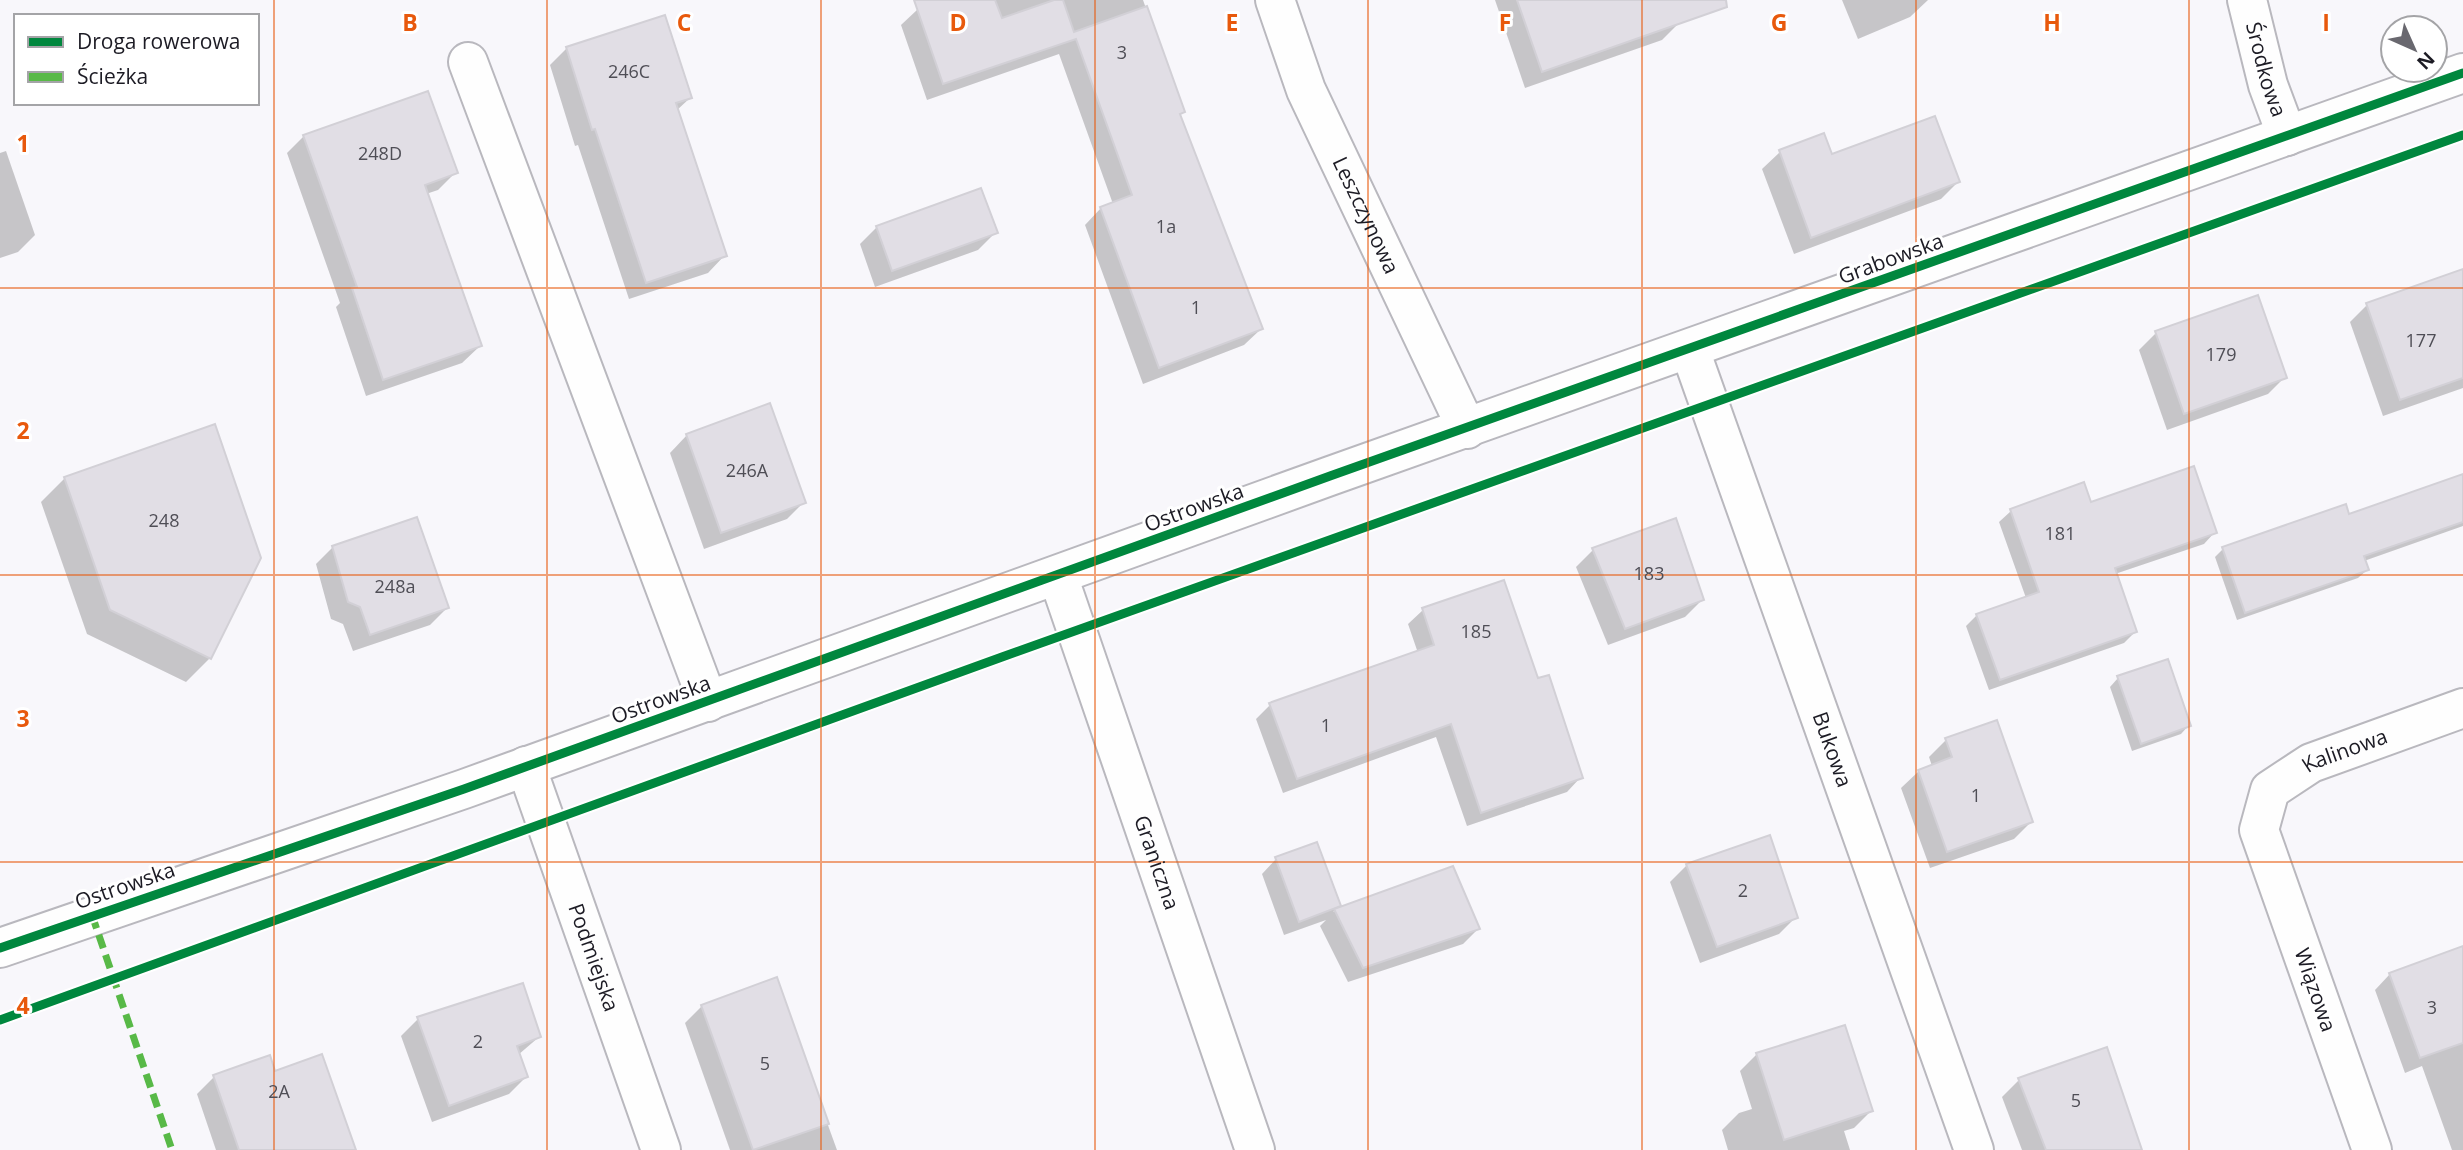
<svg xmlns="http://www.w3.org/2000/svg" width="2463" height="1150" font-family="'Open Sans',sans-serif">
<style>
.shadow{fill:#0003}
.building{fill:#e1dee5;stroke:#d2d0d6;stroke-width:2}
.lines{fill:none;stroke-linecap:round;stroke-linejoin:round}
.street-casing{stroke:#b9b8be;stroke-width:42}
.secondary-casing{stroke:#b9b8be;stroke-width:42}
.street{stroke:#fefefe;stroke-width:38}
.secondary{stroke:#fefefe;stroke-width:38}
.quiet{stroke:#58b947;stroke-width:7;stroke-dasharray:14 7;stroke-linecap:butt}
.cycleway-casing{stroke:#fff;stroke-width:13}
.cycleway{stroke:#00873e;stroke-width:9}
.grid{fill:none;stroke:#e8590c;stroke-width:2;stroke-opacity:0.55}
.labels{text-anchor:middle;stroke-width:6;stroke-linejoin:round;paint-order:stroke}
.number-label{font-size:18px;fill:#4f4e56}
.street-label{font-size:21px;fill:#1c1b24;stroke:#fff}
.grid-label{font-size:23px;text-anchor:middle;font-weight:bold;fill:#e8590c;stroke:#fff;stroke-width:6;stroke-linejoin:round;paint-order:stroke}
</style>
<rect width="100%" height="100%" fill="#f8f7fb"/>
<g class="shadow">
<polygon points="942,0 1143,0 1183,112 1179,116 1261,329 1244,345 1143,384 1085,225 1101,208 1113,204 1059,54 927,100 901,25 918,9"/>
<polygon points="1495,0 1671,0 1679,23 1662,40 1525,88"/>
<polygon points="1842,0 1928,0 1910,17 1858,39"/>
<polygon points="567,48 690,98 676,111 725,255 708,273 629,299 578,145 575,146 550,65"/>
<polygon points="1823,135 1831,156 1958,182 1941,199 1794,254 1762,169 1780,152"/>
<polygon points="304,136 455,173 438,190 426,194 480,346 462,363 366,396 336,307 340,303 287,153"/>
<polygon points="6,151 35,235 18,252 0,258 0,153"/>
<polygon points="877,227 996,232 978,250 875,287 860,244"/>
<polygon points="2463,297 2463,388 2383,416 2350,322 2367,305"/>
<polygon points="2156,333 2285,377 2268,394 2167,430 2139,350"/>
<polygon points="687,435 804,502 787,519 704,549 670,453"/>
<polygon points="2463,476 2463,526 2364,561 2367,570 2358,578 2237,620 2215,557 2223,549 2348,516"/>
<polygon points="65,478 210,658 186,682 87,634 41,502"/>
<polygon points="2090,504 2215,532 2204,544 2115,574 2135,632 2124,643 1989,690 1966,626 1977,615 2026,598 1999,522 2011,511"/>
<polygon points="333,547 447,608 430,625 353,651 343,624 331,619 316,564"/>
<polygon points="1593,550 1702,600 1685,617 1608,645 1576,567"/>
<polygon points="1503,583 1536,681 1581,777 1567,792 1467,826 1436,737 1283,793 1256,719 1270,705 1418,653 1408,624 1423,610"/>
<polygon points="2118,678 2189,725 2181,734 2132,751 2110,687"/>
<polygon points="1946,740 2031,822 2014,839 1930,868 1901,788 1919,771 1932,766 1929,757"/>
<polygon points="1276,859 1339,906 1333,912 1452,868 1478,929 1463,944 1348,982 1320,926 1326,920 1284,935 1262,874"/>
<polygon points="1687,865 1796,917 1779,934 1700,963 1670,882"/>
<polygon points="2463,948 2463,1150 2452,1150 2422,1066 2405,1073 2375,990 2390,974"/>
<polygon points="775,979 837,1150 730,1150 685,1023 702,1006"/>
<polygon points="418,1019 539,1037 518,1055 526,1077 509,1094 432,1122 401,1036"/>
<polygon points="1757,1054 1871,1111 1854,1128 1844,1131 1850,1150 1728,1150 1722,1130 1739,1113 1752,1109 1740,1071"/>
<polygon points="214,1077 354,1150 216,1150 197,1094"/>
<polygon points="2019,1080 2141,1150 2022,1150 2002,1097"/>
</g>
<g class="building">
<polygon points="914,0 995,0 1002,18 1054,0 1063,0 1074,32 1147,6 1185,112 1180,114 1263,329 1159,368 1100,207 1132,195 1076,39 943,84"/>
<polygon points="1517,0 1726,0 1727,7 1542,72"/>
<polygon points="665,15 692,98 676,103 727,256 646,283 595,129 592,130 566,47"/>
<polygon points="428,91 458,173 425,185 482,346 383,380 352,288 357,287 303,135"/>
<polygon points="1935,116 1960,182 1811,238 1779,150 1824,133 1832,154"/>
<polygon points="981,188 998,233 892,271 876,226"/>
<polygon points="2463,269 2463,378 2400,400 2366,303"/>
<polygon points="2258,295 2287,378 2184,414 2155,331"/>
<polygon points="770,403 806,503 721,533 686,434"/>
<polygon points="215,424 261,558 211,659 110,610 64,477"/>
<polygon points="2194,466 2217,533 2115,568 2137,632 2000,680 1976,614 2039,592 2010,509 2084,482 2091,502"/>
<polygon points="2463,474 2463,522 2364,556 2369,570 2245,613 2222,547 2346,504 2349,514"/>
<polygon points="417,517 449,608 370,635 360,607 348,602 332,546"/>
<polygon points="1676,518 1704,600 1625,629 1592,548"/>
<polygon points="1504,580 1538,678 1549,675 1583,778 1481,813 1451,724 1297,779 1269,703 1434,645 1422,608"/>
<polygon points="2168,659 2191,726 2141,744 2117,676"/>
<polygon points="1997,720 2033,822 1947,852 1918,770 1952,757 1945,738"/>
<polygon points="1770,835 1798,918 1717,947 1686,864"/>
<polygon points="1317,842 1341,906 1299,922 1275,857"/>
<polygon points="1453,866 1480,929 1363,968 1334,909"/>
<polygon points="2463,946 2463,1043 2420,1058 2389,973"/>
<polygon points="777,977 829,1124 753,1150 701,1005"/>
<polygon points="523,983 541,1037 517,1046 528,1077 449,1106 417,1017"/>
<polygon points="1845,1025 1873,1111 1784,1140 1756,1053"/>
<polygon points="2107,1047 2142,1150 2046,1150 2018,1078"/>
<polygon points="322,1054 356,1150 239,1150 213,1075 270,1055 275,1071"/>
</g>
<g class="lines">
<defs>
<g id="street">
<path id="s1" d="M1275,0L1306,90L1467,429"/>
<path id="s2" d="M2247,0L2268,85L2287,136"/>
<polyline points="468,62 708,702"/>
<path id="s3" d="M1690,350L1974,1150"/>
<path id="s4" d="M1058,576L1255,1150"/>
<path id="s5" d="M526,766L661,1150"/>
<path id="s6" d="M2372,1150L2259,830L2270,790L2311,763L2463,708"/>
</g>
<polyline id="secondary" points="0,948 464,789 1330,476 2463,73"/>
</defs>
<use href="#street" class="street-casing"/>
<use href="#secondary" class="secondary-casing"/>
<use href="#street" class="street"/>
<use href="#secondary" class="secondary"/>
<polyline class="quiet" points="92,915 172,1150"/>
<defs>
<g id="cycleway">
<polyline points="0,948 464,789 1330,476 2463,73"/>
<polyline points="0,1020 1002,657 2463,135"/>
</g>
</defs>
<use href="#cycleway" class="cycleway-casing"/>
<use href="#cycleway" class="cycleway"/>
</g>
<path class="grid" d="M274,0V1150M547,0V1150M821,0V1150M1095,0V1150M1368,0V1150M1642,0V1150M1916,0V1150M2189,0V1150M0,288H2463M0,575H2463M0,862H2463"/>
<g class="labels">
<g class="number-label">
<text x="1122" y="59">3</text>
<text x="629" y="78">246C</text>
<text x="380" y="160">248D</text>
<text x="1166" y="233">1a</text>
<text x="1196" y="314">1</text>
<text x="2421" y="347">177</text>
<text x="2221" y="361">179</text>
<text x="747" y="477">246A</text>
<text x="164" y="527">248</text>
<text x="2060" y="540">181</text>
<text x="1649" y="580">183</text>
<text x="395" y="593">248a</text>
<text x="1476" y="638">185</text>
<text x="1326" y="732">1</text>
<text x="1976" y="802">1</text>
<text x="1743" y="897">2</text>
<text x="2432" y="1014">3</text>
<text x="478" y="1048">2</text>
<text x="765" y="1070">5</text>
<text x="279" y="1098">2A</text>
<text x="2076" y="1107">5</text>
</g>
<g class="street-label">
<text dy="7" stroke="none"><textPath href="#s2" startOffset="72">Środkowa</textPath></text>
<text dy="7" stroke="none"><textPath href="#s1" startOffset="234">Leszczynowa</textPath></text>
<text transform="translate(1891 259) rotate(-20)" y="7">Grabowska</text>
<text transform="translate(1194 508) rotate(-20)" y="7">Ostrowska</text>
<text transform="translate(661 700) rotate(-20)" y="7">Ostrowska</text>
<text dy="7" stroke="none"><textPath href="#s3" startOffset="424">Bukowa</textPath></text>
<text dy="7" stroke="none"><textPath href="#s6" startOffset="466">Kalinowa</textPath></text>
<text dy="7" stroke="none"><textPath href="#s4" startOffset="303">Graniczna</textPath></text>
<text transform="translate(125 886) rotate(-19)" y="7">Ostrowska</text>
<text dy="7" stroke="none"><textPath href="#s5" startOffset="203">Podmiejska</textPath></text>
<text transform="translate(2315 990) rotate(71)" y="7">Wiązowa</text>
</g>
</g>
<g class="grid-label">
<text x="410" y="31">B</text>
<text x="684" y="31">C</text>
<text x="958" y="31">D</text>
<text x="1232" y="31">E</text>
<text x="1505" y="31">F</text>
<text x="1779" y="31">G</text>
<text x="2052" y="31">H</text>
<text x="2326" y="31">I</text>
<text x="23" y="152">1</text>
<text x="23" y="439">2</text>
<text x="23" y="727">3</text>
<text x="23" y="1014">4</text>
</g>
<rect x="14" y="14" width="245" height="91" fill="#ffffff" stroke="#a4a4a7" stroke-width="2"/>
<rect x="28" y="37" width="35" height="10" fill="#00873e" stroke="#a4a4a7" stroke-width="2"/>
<text x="77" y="49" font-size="21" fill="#1c1b24">Droga rowerowa</text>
<rect x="28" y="72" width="35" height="10" fill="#58b947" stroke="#a4a4a7" stroke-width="2"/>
<text x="77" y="84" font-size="21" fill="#1c1b24">Ścieżka</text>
<g transform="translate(2414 49) rotate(135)"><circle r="33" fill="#ffffff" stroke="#a4a4a7" stroke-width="2"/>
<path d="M0-5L12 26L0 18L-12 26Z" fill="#69686f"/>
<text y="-10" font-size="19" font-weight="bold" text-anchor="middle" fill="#1c1b24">N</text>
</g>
</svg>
